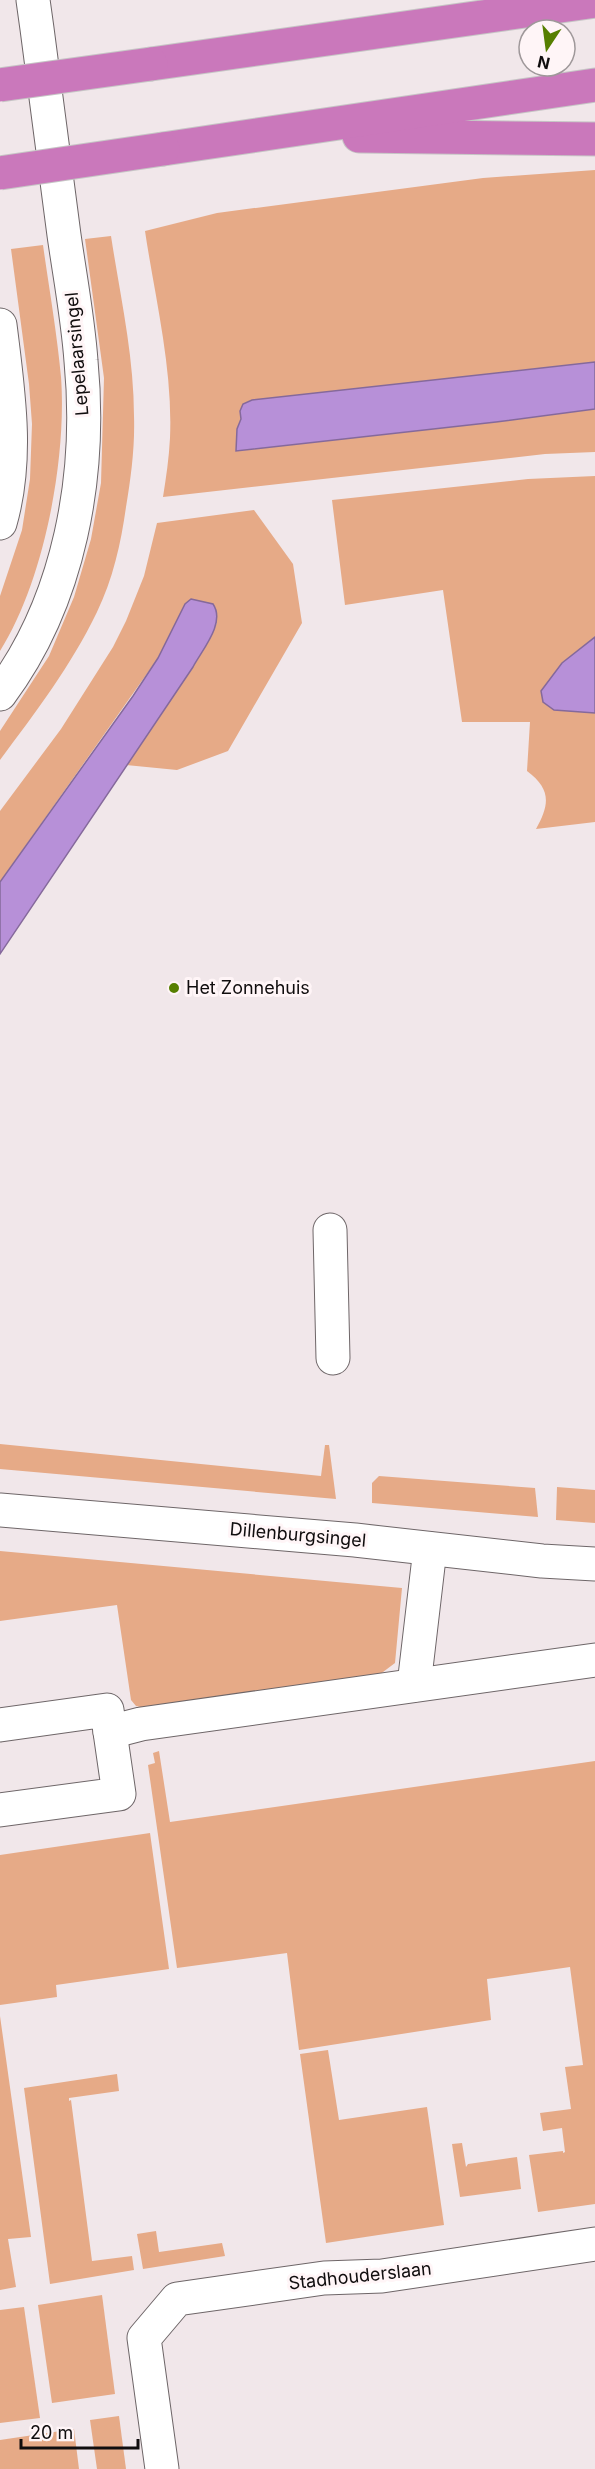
<svg xmlns="http://www.w3.org/2000/svg" width="595" height="2469" font-family="Inter,sans-serif">
<style>
.green{fill:#e6aa87}
.water{fill:#b790d8;stroke:#85699b;stroke-width:1.5}
.lines{fill:none;stroke-linecap:round;stroke-linejoin:round}
.minor-casing{stroke:#6e6668;stroke-width:35}
.highway-casing{stroke:#c6c5c5;stroke-width:35}
.minor{stroke:#fff;stroke-width:33}
.highway{stroke:#ca78bb;stroke-width:33}
.highway-bridge-casing{stroke:#c6c5c5;stroke-width:35;stroke-linecap:butt}
.highway-bridge{stroke:#ca78bb;stroke-width:33}
.poi-dot{fill:#567f00;stroke:#fff5f7;stroke-width:2}
.labels{text-anchor:middle;stroke-width:6;stroke-linejoin:round;paint-order:stroke}
.street-label{font-size:18px;fill:#100d0e;stroke:#fff5f7}
.poi-label{font-size:18px;fill:#100d0e;stroke:#fff5f7;text-anchor:start}
</style>
<rect width="100%" height="100%" fill="#f1e7ea"/>
<g class="green">
<path d="M595,170V362L374,387L241,419L237,429L236,451L496,422L595,409V452L545,454L163,497C166,478 169,458 170,438C173,369 155,298 145,231L217,213L483,178Z"/>
<path d="M111,236C120,295 134,356 134,416C135,447 131,477 126,507C121,543 113,579 97,612C71,666 35,713 0,760V731L49,656L74,597L91,539L101,483L104,378L85,239Z"/>
<path d="M43,245C49,288 57,333 61,377C67,459 44,581 0,651V596L22,530L30,479L32,424L29,384L11,249Z"/>
<path d="M595,476V637L562,663L595,713V822L536,829C550,804 551,789 527,771L530,722H462L443,590L345,605L332,500L528,479Z"/>
<polygon points="254,510 293,564 302,623 228,751 177,770 126,765 193,667 217,623 158,658 0,882 0,811 61,729 113,647 126,621 144,576 157,523"/>
<polygon points="0,1444 321,1476 325,1445 329,1445 336,1499 0,1469"/>
<polygon points="379,1476 535,1488 538,1517 372,1503 372,1483"/>
<polygon points="557,1487 595,1490 595,1523 556,1520"/>
<polygon points="0,1551 402,1588 395,1663 379,1675 144,1708 136,1706 131,1700 117,1605 0,1621"/>
<polygon points="159,1751 170,1822 595,1761 595,2204 538,2212 529,2155 563,2151 563,2153 565,2152 562,2128 543,2131 540,2113 571,2109 565,2067 583,2065 570,1967 487,1979 491,2020 299,2050 287,1953 177,1968 148,1765 155,1763 153,1753"/>
<polygon points="150,1833 169,1969 56,1985 57,1997 0,2005 0,1855"/>
<polygon points="0,2016 31,2237 8,2239 16,2287 0,2290"/>
<polygon points="328,2050 339,2120 427,2107 444,2225 326,2243 300,2054"/>
<polygon points="117,2074 119,2091 69,2098 69,2101 71,2100 92,2261 132,2256 134,2270 50,2284 24,2088"/>
<polygon points="462,2143 466,2167 468,2164 517,2157 521,2189 460,2197 452,2144"/>
<polygon points="156,2231 159,2252 222,2243 225,2256 143,2269 137,2234"/>
<polygon points="102,2295 115,2394 52,2403 38,2305"/>
<polygon points="24,2307 40,2418 0,2423 0,2310"/>
<polygon points="119,2416 126,2469 97,2469 90,2420"/>
<polygon points="74,2429 79,2469 0,2469 0,2440"/>
</g>
<g class="water">
<polygon points="595,362 595,409 496,422 236,451 237,429 241,419 240,411 243,404 252,400"/>
<path d="M191,599L213,604C226,623 202,650 193,667L0,954V882L133,696L158,658L185,604Z"/>
<polygon points="595,637 595,713 554,710 543,702 541,691 562,663"/>
</g>
<g class="lines">
<defs>
<g id="minor">
<path d="M0,325C8,390 19,458 0,523"/>
<path d="M0,694C70,600 92,475 81,361C78,319 70,277 64,235C54,156 44,78 33,0"/>
<polyline points="330,1230 333,1358"/>
<polyline points="0,1510 355,1540 542,1561 595,1564"/>
<polyline points="414,1685 430,1549"/>
<polyline points="0,1725 107,1710 110,1732 141,1724 595,1660"/>
<polyline points="0,1810 119,1794 110,1732"/>
<polyline points="162,2469 144,2338 177,2299 324,2278 382,2276 595,2244"/>
</g>
<g id="highway">
<polyline points="151,64 595,1"/>
<polyline points="359,136 595,139"/>
<polyline points="163,149 595,85"/>
</g>
</defs>
<use href="#minor" class="minor-casing"/>
<use href="#highway" class="highway-casing"/>
<use href="#minor" class="minor"/>
<use href="#highway" class="highway"/>
<defs>
<g id="highway-bridge">
<polyline points="0,85 151,64"/>
<polyline points="0,173 163,149"/>
</g>
</defs>
<use href="#highway-bridge" class="highway-bridge-casing"/>
<use href="#highway-bridge" class="highway-bridge"/>
</g>
<circle class="poi-dot" cx="174" cy="988" r="6"/>
<g class="labels">
<g class="street-label">
<text transform="translate(77 354) rotate(-95)" y="6">Lepelaarsingel</text>
<text transform="translate(298 1535) rotate(5)" y="6">Dillenburgsingel</text>
<text transform="translate(360 2276) rotate(-6)" y="6">Stadhouderslaan</text>
</g>
<g class="poi-label">
<text x="186" y="994">Het Zonnehuis</text>
</g>
</g>
<g transform="translate(547 48) rotate(193)"><circle r="28" fill="#fff5f7" stroke="#9f989a" stroke-width="1.5"/>
<path d="M0-4.5L10 22L0 15L-10 22Z" fill="#567f00"/>
<text y="-9" font-size="16" font-weight="bold" text-anchor="middle" fill="#100d0e">N</text>
</g>
<path d="M21 2439v9h117v-9" fill="none" stroke="#100d0e" stroke-width="3"/>
<text x="30" y="2439" font-size="18" fill="#100d0e" stroke="#fff5f7" stroke-width="4.5" paint-order="stroke">20 m</text>
</svg>
